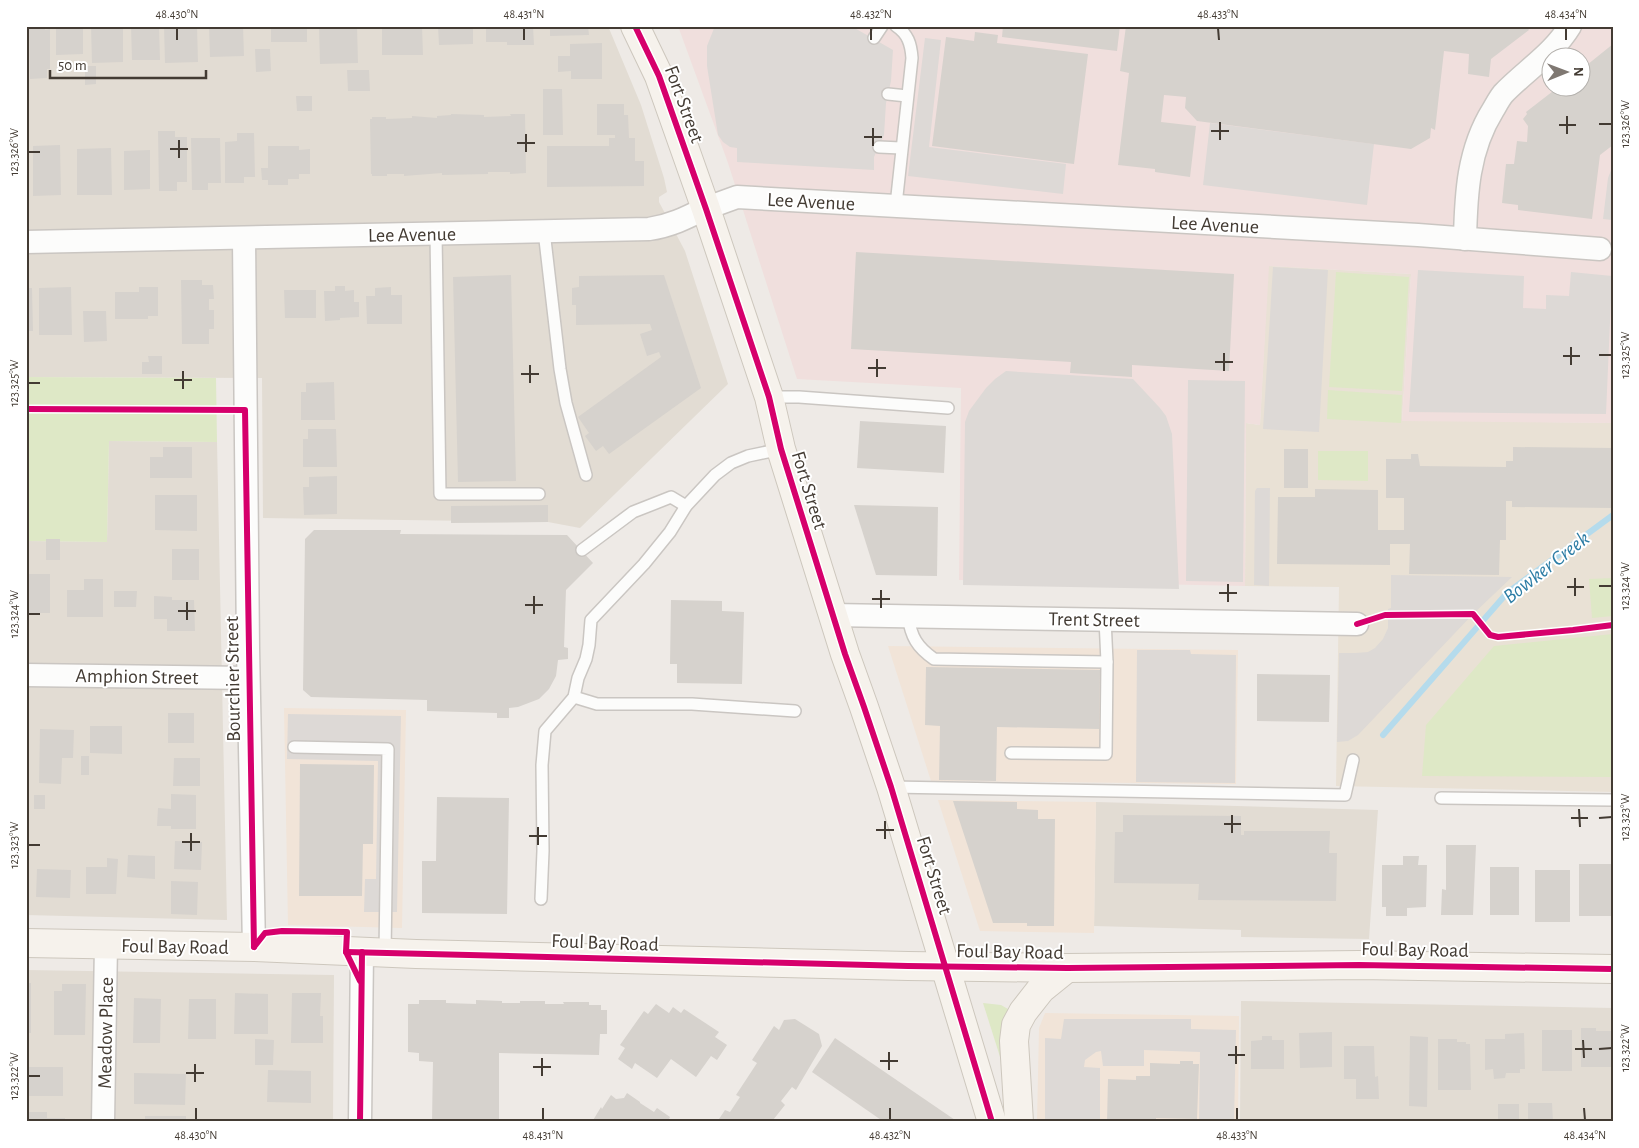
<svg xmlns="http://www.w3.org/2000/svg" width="1639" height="1148" font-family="'Alegreya Sans',sans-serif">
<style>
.residential{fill:#e2dcd3}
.commercial{fill:#f1e4d8}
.education{fill:#e9e1d5}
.medical{fill:#f0dfdd;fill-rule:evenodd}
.green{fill:#dee8c6}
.parking{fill:#ddd9d6}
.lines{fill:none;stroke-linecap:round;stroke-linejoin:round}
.stream{stroke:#b5dbec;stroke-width:6}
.building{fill:#d6d2cd}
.lane-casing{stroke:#cac6c2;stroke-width:14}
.street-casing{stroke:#cac6c2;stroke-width:25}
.secondary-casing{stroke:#cdc7bd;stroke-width:30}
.lane{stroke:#fcfcfb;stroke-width:11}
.street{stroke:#fcfcfb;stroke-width:22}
.secondary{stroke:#f6f2ec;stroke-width:28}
.cycleway-casing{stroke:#fff;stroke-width:9}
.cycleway{stroke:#d6006c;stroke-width:6}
.ticks{fill:none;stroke:#433b33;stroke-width:2}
.labels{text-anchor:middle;stroke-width:4;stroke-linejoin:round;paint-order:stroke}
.street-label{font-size:20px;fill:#433b33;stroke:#fff}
.water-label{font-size:21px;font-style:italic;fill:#2d7da5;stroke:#fff}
.neatline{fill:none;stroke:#433b33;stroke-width:2}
.ticks-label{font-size:12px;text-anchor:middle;fill:#433b33}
</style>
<rect width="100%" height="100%" fill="#eeeae6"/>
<g class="residential">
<polygon points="26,26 608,26 641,105 664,178 667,192 659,197 659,202 685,251 728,384 580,528 548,522 263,518 262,378 26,377"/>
<polygon points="109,441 217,442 227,920 26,915 26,541 107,542"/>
<polygon points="1096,802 1378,810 1369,939 1241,937 1241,930 1094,926"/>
<polygon points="26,970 334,975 333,1122 26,1122"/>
<polygon points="1241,1001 1613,1008 1613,1122 1240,1122"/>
</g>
<g class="commercial">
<polygon points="888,646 1238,650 1236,784 931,781"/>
<polygon points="284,708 406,710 402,928 288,925"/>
<polygon points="938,800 1096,802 1094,933 980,931"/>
<polygon points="1045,1013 1239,1016 1238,1122 1037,1122 1039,1028"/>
</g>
<polygon class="education" points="1268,266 1411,274 1402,420 1613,423 1613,792 1336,786 1339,587 1245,586 1246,423 1260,425"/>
<path class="medical" d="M678,26H1613V423L1402,421L1411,274L1269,266L1260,425L1246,423L1245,586L959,580L961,388L797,379L728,163ZM1552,58H1582V88H1552Z"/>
<g class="green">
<polygon points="1336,272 1409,277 1402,391 1329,387"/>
<polygon points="26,377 216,378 217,442 109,441 107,542 26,541"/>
<polygon points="1328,390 1402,395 1401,423 1327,419"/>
<polygon points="1318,451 1368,451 1368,481 1318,480"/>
<polygon points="1613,578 1613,616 1592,618 1589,579"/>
<polygon points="1613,634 1613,777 1422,776 1426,725 1494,646"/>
<polygon points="983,1003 1001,1005 1015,1013 1002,1063"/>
</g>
<g class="parking">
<polygon points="715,26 851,26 893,50 891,81 886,103 884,135 874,157 874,170 737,162 737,148 730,147 723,142 718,135 707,66 707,46"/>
<polygon points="925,38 941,40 929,147 1066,164 1063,194 908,176"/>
<polygon points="1210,123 1374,144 1367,205 1203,185"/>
<polygon points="1613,165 1613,214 1612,220 1603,219 1608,178"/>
<polygon points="1273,267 1328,270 1319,432 1263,429"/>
<polygon points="1418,270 1524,276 1523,308 1546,309 1546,295 1569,296 1571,272 1612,276 1606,414 1409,412"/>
<polygon points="1006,371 1133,379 1160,408 1166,416 1172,434 1179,589 963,585 965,422 969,411 986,388 995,379"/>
<polygon points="1188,380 1245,381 1243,582 1186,581"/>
<polygon points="1257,488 1270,488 1269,586 1254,585 1255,491"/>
<polygon points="1391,575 1512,577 1473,614 1358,735 1348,741 1337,742 1339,653 1356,653 1368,652 1375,648 1383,639 1388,628 1388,609 1391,608"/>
<polygon points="1137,650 1190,650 1191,654 1236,655 1235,783 1136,782"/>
<polygon points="288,714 401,716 397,912 364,912 365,879 376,879 378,761 287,759"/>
<polygon points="1064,1019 1191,1019 1191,1029 1236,1030 1234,1122 1199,1122 1200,1052 1144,1050 1144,1066 1103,1066 1101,1051 1096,1052 1085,1060 1084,1067 1100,1068 1100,1122 1045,1122 1045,1038 1061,1039"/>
</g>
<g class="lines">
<polyline class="stream" points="1383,735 1507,593 1613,515"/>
</g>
<g class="building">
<polygon points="29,26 45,26 45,30 50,29 50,69 47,69 47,78 30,79"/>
<polygon points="56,26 83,26 83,54 56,55"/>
<polygon points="91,26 123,26 123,62 92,63"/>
<polygon points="131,26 159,26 160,60 132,60"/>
<polygon points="164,26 197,26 198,62 165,63"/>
<polygon points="209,26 243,26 244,56 210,57"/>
<rect x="271" y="26" width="36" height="16"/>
<polygon points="319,26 357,26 358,63 320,64"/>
<polygon points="382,26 422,26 423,55 382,55"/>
<polygon points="438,26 473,26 473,44 439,45"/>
<polygon points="486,26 533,26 534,45 507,45 507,42 486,42"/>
<polygon points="550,26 588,26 589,35 550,36"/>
<polygon points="1003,26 1120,26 1117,51 1002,37"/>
<polygon points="1126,26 1526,26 1529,30 1491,59 1489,77 1468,74 1469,54 1444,51 1435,130 1431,128 1430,138 1411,149 1197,121 1185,108 1186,97 1164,95 1161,122 1196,126 1190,177 1155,172 1155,169 1118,165 1129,73 1120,71"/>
<polygon points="975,32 998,35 997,43 1088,54 1074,164 932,146 946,37 974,41"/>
<polygon points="602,43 602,79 571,79 571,71 558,72 558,56 570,56 570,44"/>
<polygon points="1613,44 1613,145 1600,155 1592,219 1518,210 1518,205 1502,203 1506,164 1514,164 1517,141 1527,142 1528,126 1523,119 1527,114 1526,112 1557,88 1582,88 1582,69"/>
<polygon points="255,49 270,49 271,71 256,72"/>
<polygon points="85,66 96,66 96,84 85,85"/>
<polygon points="347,70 369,70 370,91 348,91"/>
<polygon points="543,89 562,89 563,135 543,135"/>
<polygon points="296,96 312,96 312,111 297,111"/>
<polygon points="597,104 624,104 624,115 628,115 629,138 635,138 635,161 644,161 644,186 547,187 547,146 609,146 609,138 615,138 615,135 597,135"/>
<polygon points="451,114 484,115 484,117 511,116 510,114 525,114 526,173 510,174 510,172 488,172 488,174 442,175 442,173 404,176 404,174 387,174 387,176 372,176 372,174 371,174 370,119 372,119 372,117 386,117 386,119 412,118 412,116 437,118 437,116 451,115"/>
<polygon points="158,131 175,131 175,137 187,137 187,182 177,182 177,191 159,191"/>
<polygon points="237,133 254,133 255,177 244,177 244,183 225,183 225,142 237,141"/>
<polygon points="191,138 220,138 221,183 208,183 208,190 192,190"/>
<polygon points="60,145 61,195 33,196 33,146"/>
<polygon points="268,146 299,146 299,150 310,149 310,174 299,174 299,179 288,179 288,185 268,185 268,180 262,180 261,168 268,168"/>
<polygon points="111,148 112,195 77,195 77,149"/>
<polygon points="150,150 150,189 124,190 124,151"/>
<polygon points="856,252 1234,274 1229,371 1132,365 1132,377 1070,373 1071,362 851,349"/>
<polygon points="511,275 516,481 458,482 453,277"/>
<polygon points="664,275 701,388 609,454 603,446 596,451 585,436 589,433 578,417 661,357 659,352 647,356 640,334 652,330 650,324 576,325 576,305 572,305 572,288 579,287 579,276"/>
<polygon points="181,280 202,280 202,285 213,285 214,299 209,299 209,310 214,310 214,329 209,329 209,344 182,344"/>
<polygon points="335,286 345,286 345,291 354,290 354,302 359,302 359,317 340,318 340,320 325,321 324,291 335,291"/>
<polygon points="71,287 72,335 39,335 39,288"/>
<polygon points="139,287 158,287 158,316 148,316 148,319 115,319 115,292 139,292"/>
<polygon points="391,287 391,295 402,295 402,324 367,324 366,296 375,296 375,288"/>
<polygon points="26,288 32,288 33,331 26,331"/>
<polygon points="284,290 316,290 316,318 285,318"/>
<polygon points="83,311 106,311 107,341 84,342"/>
<polygon points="148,356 162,356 162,374 142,374 142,362 149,362"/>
<polygon points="334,382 335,420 301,420 301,392 306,392 306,383"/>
<polygon points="860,421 946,426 944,473 857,468"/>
<polygon points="308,429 336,429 337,467 303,467 303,439 308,439"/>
<polygon points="163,447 192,447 192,478 150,478 150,457 163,457"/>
<polygon points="1513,447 1613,448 1613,508 1512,507 1512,501 1506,501 1506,540 1500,540 1499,575 1409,574 1410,544 1390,544 1390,565 1277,564 1278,497 1315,497 1315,489 1378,490 1378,530 1404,530 1404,498 1386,498 1386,459 1411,459 1411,454 1418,454 1420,466 1506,467 1506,461 1513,461"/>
<rect x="1284" y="449" width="24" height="39"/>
<polygon points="337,476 337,514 304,515 303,487 309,487 309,477"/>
<polygon points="155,495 197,495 197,531 155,530"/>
<polygon points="548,505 548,522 451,523 451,506"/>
<polygon points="854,505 938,507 937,576 876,575"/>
<polygon points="314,530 401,530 400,534 567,535 593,563 566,590 564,647 568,648 568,659 558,660 556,676 549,689 539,699 518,707 509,708 509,718 497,718 497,713 427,711 427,700 311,697 303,690 305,539"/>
<rect x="46" y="539" width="14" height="21"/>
<rect x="172" y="549" width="27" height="31"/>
<rect x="26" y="574" width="24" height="39"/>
<polygon points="84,579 103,579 103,617 67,617 67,590 84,590"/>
<polygon points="114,591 137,591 136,607 114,607"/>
<polygon points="154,596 172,597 172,600 194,600 195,631 167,631 167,619 154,619"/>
<polygon points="671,600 722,601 722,611 744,612 742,684 677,683 677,664 670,664"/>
<polygon points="926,667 1100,670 1099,729 997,727 996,781 939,780 940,726 925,725"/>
<polygon points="1257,674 1330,675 1329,722 1257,721"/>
<rect x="168" y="713" width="26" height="30"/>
<polygon points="90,726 122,726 122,754 90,753"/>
<polygon points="40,729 74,730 73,758 62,758 61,784 39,783"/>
<rect x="81" y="756" width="8" height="19"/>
<polygon points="174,758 200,758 200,786 173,786"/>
<polygon points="300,764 374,765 373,844 363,844 362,896 299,896"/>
<polygon points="171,794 196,795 196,829 171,829 171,826 157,826 158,808 171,809"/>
<rect x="34" y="795" width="11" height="14"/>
<polygon points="437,797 509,798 507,914 422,913 422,861 436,861"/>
<polygon points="953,801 1017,802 1017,809 1038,810 1038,819 1055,819 1054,926 1027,926 1027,923 993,923"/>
<polygon points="1123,815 1241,816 1241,835 1244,835 1244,831 1330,831 1329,853 1337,853 1336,901 1198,900 1199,884 1114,883 1115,832 1123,832"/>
<polygon points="175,841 202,842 201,870 174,869"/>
<polygon points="1446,845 1476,845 1473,915 1441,915 1442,889 1446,890"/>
<polygon points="128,855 155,856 155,879 127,877"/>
<polygon points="1403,856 1419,856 1418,865 1427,865 1426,907 1407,908 1407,916 1386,916 1386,907 1382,907 1382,865 1403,865"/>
<polygon points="107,858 118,859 116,894 86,894 86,867 107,867"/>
<polygon points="1579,864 1611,864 1611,879 1613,880 1613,916 1579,916"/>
<rect x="1490" y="867" width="29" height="48"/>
<polygon points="37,869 71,870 70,898 36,897"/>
<rect x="1535" y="870" width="35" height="52"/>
<polygon points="171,881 198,882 197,915 171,914"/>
<rect x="26" y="983" width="5" height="50"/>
<polygon points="62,984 86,984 85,1035 54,1035 54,991 62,991"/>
<polygon points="235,993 268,994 268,1034 234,1034"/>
<polygon points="292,993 321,993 320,1016 323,1016 323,1043 291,1043"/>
<polygon points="134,998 161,999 160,1043 133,1043"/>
<polygon points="189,999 216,999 216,1039 188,1039"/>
<polygon points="419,1000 446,1000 446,1003 476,1004 476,1000 502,1001 502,1003 520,1003 520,1001 545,1001 545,1004 564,1004 563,1002 589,1002 589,1005 601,1005 601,1010 607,1010 607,1034 600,1034 599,1055 499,1053 499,1122 432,1122 433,1062 419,1061 419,1053 408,1052 408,1004 419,1004"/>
<polygon points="656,1004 669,1013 673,1007 681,1013 684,1009 719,1032 715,1037 727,1045 717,1060 711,1056 696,1077 671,1059 657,1078 635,1063 632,1069 618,1059 625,1048 620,1045 644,1011 648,1014"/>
<polygon points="795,1019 819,1034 822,1046 796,1090 792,1087 781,1101 785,1105 773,1120 770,1119 768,1122 717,1122 725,1110 730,1112 740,1097 736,1095 757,1063 752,1060 774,1026 779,1030 784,1020"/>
<polygon points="1581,1028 1596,1028 1596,1031 1612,1031 1612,1067 1581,1067"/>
<rect x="1542" y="1030" width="30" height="41"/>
<polygon points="1332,1032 1332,1067 1300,1068 1299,1033"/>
<polygon points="1524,1033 1525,1069 1520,1069 1520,1073 1506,1073 1505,1078 1494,1079 1493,1069 1485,1070 1485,1039 1505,1039 1505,1034"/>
<polygon points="1262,1036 1272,1036 1272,1040 1284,1040 1284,1069 1251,1069 1251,1041 1262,1040"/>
<polygon points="1410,1036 1428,1037 1427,1107 1409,1106"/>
<polygon points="835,1038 958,1122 884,1122 812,1072"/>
<polygon points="255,1039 274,1040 273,1065 255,1065"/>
<polygon points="1438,1039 1457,1039 1457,1042 1466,1042 1466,1044 1470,1044 1471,1090 1438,1090"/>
<polygon points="1344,1046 1374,1046 1375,1077 1378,1076 1379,1099 1356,1099 1356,1079 1344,1079"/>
<polygon points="1180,1061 1193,1061 1193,1064 1199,1064 1197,1119 1156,1118 1156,1122 1107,1122 1108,1079 1136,1080 1136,1076 1150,1076 1150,1063 1180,1064"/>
<rect x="26" y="1067" width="37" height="29"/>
<polygon points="268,1070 311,1071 311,1103 267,1102"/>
<polygon points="134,1073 186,1074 185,1105 134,1104"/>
<polygon points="627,1093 640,1102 640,1103 654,1112 657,1108 670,1117 668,1122 592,1122 601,1107 602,1109 611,1095 616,1099 624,1098"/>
<polygon points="1528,1103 1552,1103 1553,1122 1528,1122"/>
<rect x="1498" y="1104" width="21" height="18"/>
<polygon points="26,1112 47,1112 47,1118 65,1118 65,1122 26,1122"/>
<rect x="145" y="1116" width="41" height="6"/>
</g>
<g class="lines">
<defs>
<g id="lane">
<polyline points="874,38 882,26"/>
<polyline points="888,94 907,96"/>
<polyline points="879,147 901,148"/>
<path d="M896,205L912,58C911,44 908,34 896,26"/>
<polyline points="544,231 560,369 566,403 586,475"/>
<polyline points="436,234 440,494 539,494"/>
<polyline points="769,397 799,397 948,408"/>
<polyline points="582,550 633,512 671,497 686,506"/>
<path d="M908,616C911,637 917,647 934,659L1107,662"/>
<polyline points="574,697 597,704 692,704 795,711"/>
<polyline points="294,747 388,749 385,953"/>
<polyline points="1011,753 1106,754 1107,662 1105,619"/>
<polyline points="891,787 1345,795 1353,760"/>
<polyline points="1441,798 1613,800"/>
<polyline points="541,899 543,851 542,765 545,731 574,697 578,678 586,659 589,645 591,620 644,564 670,532 686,506 715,475 731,463 748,456 781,449"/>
</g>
<g id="street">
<polyline points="244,239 248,648 254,947"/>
<path d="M1465,239C1466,194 1468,150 1493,110C1496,105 1499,99 1503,94C1525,71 1553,54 1570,26"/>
<path d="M26,242L649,229C670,226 686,218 704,209C715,205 726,201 737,197L1418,235L1600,249"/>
<polyline points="832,615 1357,624"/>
<polyline points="26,675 248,678"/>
<polyline points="103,1122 106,944"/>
<polyline points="360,1122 362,952"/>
</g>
<g id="secondary">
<polyline points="635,26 659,76 706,209 769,397 781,449 845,654 864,707 891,787 992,1122"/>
<polyline points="26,943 254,947 416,954 908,966 1067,968 1359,965 1613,969"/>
<polyline points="1019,1122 1014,1041 1016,1025 1023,1012 1041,989 1067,968"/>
</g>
</defs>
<use href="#lane" class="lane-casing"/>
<use href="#street" class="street-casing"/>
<use href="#secondary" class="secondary-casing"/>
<use href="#lane" class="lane"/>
<use href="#street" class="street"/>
<use href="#secondary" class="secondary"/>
<defs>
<g id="cycleway">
<polyline points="635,26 659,76 706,209 769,397 781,449 845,654 864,707 891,787 992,1122"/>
<polyline points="26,409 245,410 254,947"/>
<polyline points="1357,624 1385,615 1473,614 1490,635 1498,637 1573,630 1613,625"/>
<polyline points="254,947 265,933 282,931 347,932 346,952 360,981"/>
<polyline points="346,952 908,966 1067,968 1359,965 1613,969"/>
<polyline points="360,1122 362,952"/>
</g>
</defs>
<use href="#cycleway" class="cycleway-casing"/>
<use href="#cycleway" class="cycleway"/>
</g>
<path class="ticks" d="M177,28V40M524,28V40M871,28V40M1218,28L1219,40M1566,28V40M1567,116V134M1220,122V140M1599,124H1612M1559,125H1576M873,128V146M1211,131H1229M526,134V152M864,137H882M179,140V158M517,143H535M170,149H188M28,152H40M1571,347V365M1224,353V371M1599,355H1612M1563,356H1580M877,359V377M1215,362H1233M530,365V383M868,368H886M183,371V389M521,374H539M174,380H192M28,383H40M1575,578V596M1228,584V602M1599,586H1612M1567,587H1584M881,590V608M1219,593H1237M534,596V614M872,599H890M187,602V620M525,605H543M178,611H196M28,614H40M1579,809L1580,827M1232,815V833M1571,818H1588M1599,818L1612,817M885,821V839M1224,824H1241M538,827V845M876,830H894M191,833V851M529,836H547M182,842H200M28,845H40M1583,1040L1584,1058M1236,1046V1064M1575,1049H1592M1599,1049L1612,1048M889,1052V1070M1228,1055H1245M542,1058V1076M880,1061H898M195,1064V1082M533,1067H551M186,1073H204M28,1076H40M196,1108V1120M543,1108V1120M890,1108V1120M1237,1108V1120M1584,1108L1585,1120"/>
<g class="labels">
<g class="street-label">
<text transform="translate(685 104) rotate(70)" y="7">Fort Street</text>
<text transform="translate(811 201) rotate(3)" y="7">Lee Avenue</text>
<text transform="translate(1215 224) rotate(3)" y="7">Lee Avenue</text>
<text transform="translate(412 234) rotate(-1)" y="7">Lee Avenue</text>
<text transform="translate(810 490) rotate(73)" y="7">Fort Street</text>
<text transform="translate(1094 619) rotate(1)" y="7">Trent Street</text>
<text transform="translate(137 676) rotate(1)" y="7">Amphion Street</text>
<text transform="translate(232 679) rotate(-91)" y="7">Bourchier Street</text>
<text transform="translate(935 875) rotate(73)" y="7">Fort Street</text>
<text transform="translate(605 942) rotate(2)" y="7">Foul Bay Road</text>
<text transform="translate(175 946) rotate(1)" y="7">Foul Bay Road</text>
<text transform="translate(1415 949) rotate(1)" y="7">Foul Bay Road</text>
<text transform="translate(1010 951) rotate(1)" y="7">Foul Bay Road</text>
<text transform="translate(105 1033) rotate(-89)" y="7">Meadow Place</text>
</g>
<g class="water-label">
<text transform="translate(1546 567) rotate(-38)" y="7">Bowker Creek</text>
</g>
</g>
<rect width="1639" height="1148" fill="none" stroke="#ffffff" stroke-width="55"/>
<g transform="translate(1566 72) rotate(89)"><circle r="24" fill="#ffffff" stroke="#b4b1ad"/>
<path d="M0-4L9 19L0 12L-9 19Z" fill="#7f7872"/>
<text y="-8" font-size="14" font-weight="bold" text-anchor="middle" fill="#433b33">N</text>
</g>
<path d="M50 70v8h156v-8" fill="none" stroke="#433b33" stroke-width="2.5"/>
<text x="58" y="70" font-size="15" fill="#433b33" stroke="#ffffff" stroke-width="4" paint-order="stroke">50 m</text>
<rect x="28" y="28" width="1584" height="1092" class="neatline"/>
<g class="ticks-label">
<text x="177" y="18">48.430°N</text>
<text x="524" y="18">48.431°N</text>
<text x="871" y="18">48.432°N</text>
<text x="1218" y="18">48.433°N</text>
<text x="1566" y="18">48.434°N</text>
<text transform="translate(1625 124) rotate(-90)" y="4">123.326°W</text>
<text transform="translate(14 152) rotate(-90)" y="4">123.326°W</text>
<text transform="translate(1625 355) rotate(-90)" y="4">123.325°W</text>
<text transform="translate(14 383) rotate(-90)" y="4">123.325°W</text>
<text transform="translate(1625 586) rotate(-90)" y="4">123.324°W</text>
<text transform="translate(14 614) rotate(-90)" y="4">123.324°W</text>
<text transform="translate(1625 817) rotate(-90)" y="4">123.323°W</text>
<text transform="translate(14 845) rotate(-90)" y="4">123.323°W</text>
<text transform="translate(1625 1048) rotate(-90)" y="4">123.322°W</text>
<text transform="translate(14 1076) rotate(-90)" y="4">123.322°W</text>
<text x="196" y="1139">48.430°N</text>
<text x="543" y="1139">48.431°N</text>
<text x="890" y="1139">48.432°N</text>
<text x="1237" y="1139">48.433°N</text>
<text x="1585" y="1139">48.434°N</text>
</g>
</svg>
